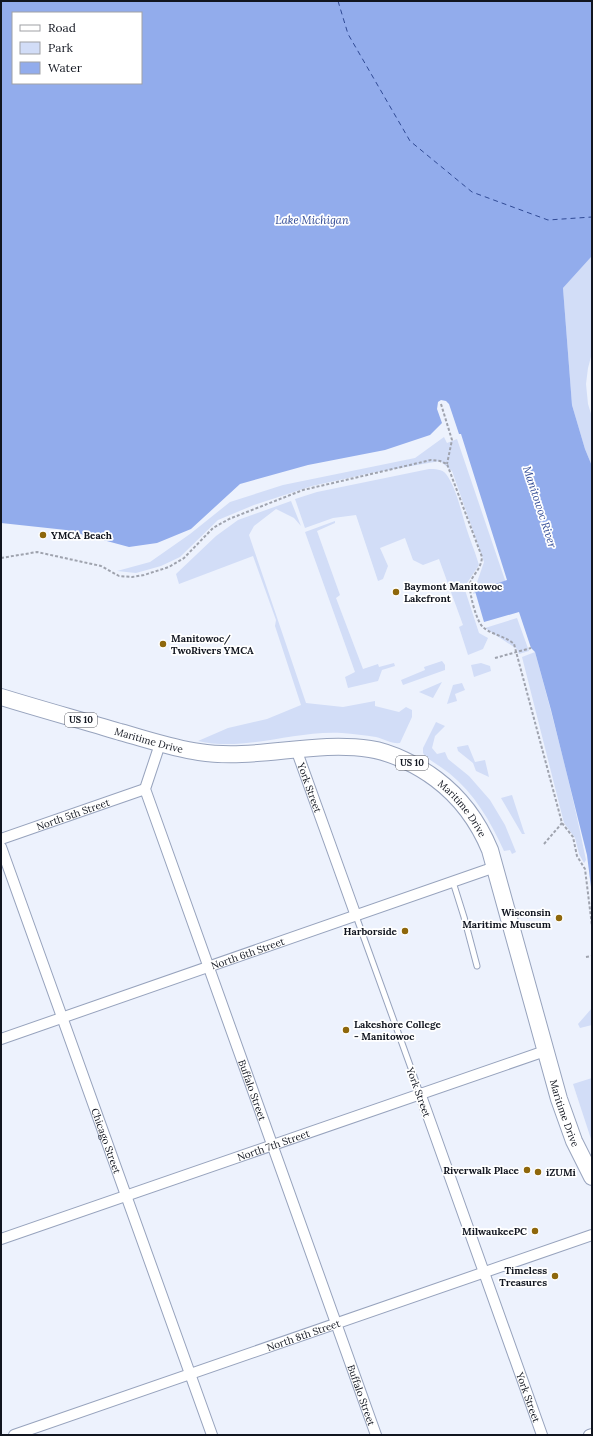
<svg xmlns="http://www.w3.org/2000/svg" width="593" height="1436" font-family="Lora,serif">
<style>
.green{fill:#d2ddf7}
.water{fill:#92acec;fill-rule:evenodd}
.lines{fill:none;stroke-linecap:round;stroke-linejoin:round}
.ferry{stroke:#304a95;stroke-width:1;stroke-dasharray:5 4;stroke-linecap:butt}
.service-casing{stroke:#97a3bd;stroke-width:7}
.minor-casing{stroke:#97a3bd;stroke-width:12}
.primary-casing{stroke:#97a3bd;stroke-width:18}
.path{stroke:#9fa3ae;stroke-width:2;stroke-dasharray:3 2;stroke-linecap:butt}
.service{stroke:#fff;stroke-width:5}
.minor{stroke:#fff;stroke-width:10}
.primary{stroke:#fff;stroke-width:16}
.poi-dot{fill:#8e670b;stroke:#fff;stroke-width:1.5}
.labels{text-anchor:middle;stroke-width:3.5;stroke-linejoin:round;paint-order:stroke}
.shield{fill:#fff;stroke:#585b62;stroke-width:1}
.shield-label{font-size:9px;font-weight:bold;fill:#11151f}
.poi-label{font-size:10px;font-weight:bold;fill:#11151f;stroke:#fff;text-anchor:start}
.street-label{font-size:10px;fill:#11151f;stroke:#fff}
.water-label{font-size:11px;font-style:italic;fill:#304a95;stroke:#fff}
</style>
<rect width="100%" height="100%" fill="#edf2fd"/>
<g class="green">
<polygon points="592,256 592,353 588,368 586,384 588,404 592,417 592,466 585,449 572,405 563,288"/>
<polygon points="444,437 447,443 457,439 506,583 473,594 484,562 452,471 440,461 371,473 312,486 254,505 218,520 180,557 161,566 136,573 117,571 150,562 190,534 230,502 283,485 415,458"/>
<path d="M429,469C435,469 442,469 446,474C456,487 461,511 466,527C470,540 475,551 479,565L467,583L465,590L479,633L488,638L483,649L468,655L459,627L463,625L439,559L423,565L413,560L405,538L380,548L388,566L383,579L378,581L356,515L333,518L305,528L295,499L317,492Z"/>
<path d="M291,501L301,526L294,518L276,509L254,526L249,535L306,703L343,707L375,701V706L399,712L406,707L412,710V717L400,743C392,744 384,739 376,737C365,735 353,734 342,733C294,730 246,752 198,741L228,728L267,719L301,705L275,626L276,620L253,556L179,584L176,574L216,536L238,520Z"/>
<polygon points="335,521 335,523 317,531 340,595 336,598 363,669 378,664 379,667 394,663 395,666 382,670 378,681 348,688 345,677 355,672 305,532"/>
<polygon points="517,618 529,651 519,654 517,649 485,628"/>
<path d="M535,652C554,721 572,790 586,860L584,863L579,854L575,838L564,823L522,657Z"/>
<polygon points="442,661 445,665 445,670 403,685 401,680 425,670 424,667"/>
<polygon points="481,663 490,666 491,671 474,677 471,665"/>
<polygon points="442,682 433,698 419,692"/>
<polygon points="462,683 465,690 455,694 457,701 447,704 453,685"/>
<path d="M436,722L445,726L435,736L432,748L437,754L445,752L448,759L469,776L490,800L505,825L516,852L512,854L510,850L504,851C491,822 474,793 449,773C441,767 433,762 426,757L423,753V748Z"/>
<polygon points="468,745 475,762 485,760 489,777 476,771 473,763 458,751 457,747"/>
<polygon points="512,795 524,832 525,834 522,834 501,798"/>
<polygon points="592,1008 592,1025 580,1028 578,1024"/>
<polygon points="592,1078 592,1142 573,1084"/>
</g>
<path class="water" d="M1,1H592V256L563,288L572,405L585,449L592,466V895L587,855L551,710L535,652L531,648L519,612L484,622L475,591L507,580L461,434H459L449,404L446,401L441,400L438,402L437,409L442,423L430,435L385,450L308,465L240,484L191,529L157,543L129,547L66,530L1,523ZM13,13H141V83H13Z"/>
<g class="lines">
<polyline class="ferry" points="338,1 348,34 410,141 472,192 548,220 592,217"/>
<defs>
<g id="service">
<polyline points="453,882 464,917 477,966"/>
<polyline points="356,916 420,1093"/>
</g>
<g id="minor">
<path id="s1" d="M160,744L145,789L376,1435"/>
<path id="s2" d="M296,749L356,916"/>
<path id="s3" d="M1,839L145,789"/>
<path id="s4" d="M1,847L212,1435"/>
<path id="s5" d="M1,1039L495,867"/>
<path id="s6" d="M420,1093L542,1435"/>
<path id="s7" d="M1,1239L545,1051"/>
<path id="s8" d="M14,1435L592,1235"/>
<polyline points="589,1435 592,1434"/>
</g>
<g id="primary">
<path id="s9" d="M1,697C40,709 80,720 120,732C146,739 172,748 199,752C256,761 313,740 370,749C391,752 419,766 436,779C460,797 478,821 490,850L559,1099L574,1141L592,1177"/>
</g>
</defs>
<use href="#service" class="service-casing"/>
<use href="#minor" class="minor-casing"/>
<use href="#primary" class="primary-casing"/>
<g class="path">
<polyline points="441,404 452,440 447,464"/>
<path d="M1,558L37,552L101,566L119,576L132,577L144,575L169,567L184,558L213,528L229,519L303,490L431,460L440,461L447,464L482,557C481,571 471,575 470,585C469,593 477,624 484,628C493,635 505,636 514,644L562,823L573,837L577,856L585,869L592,926"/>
<polyline points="495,658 531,648"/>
<polyline points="544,844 562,823"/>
<polyline points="586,957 592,956"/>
</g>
<use href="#service" class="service"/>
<use href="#minor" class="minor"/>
<use href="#primary" class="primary"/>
</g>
<g class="poi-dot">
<circle cx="43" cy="535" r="4"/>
<circle cx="396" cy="592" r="4"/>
<circle cx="163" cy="644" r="4"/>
<circle cx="559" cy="918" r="4"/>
<circle cx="405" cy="931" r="4"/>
<circle cx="346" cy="1030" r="4"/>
<circle cx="527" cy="1170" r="4"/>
<circle cx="538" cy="1172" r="4"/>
<circle cx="535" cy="1231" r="4"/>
<circle cx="555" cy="1276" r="4"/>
</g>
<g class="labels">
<g class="shield">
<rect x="65" y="713" width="32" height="14" rx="3"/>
<rect x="396" y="756" width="32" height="14" rx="3"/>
</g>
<g class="shield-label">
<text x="81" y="723">US 10</text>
<text x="412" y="766">US 10</text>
</g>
<g class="poi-label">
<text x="51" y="539">YMCA Beach</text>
<text x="404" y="590">Baymont Manitowoc<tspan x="404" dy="12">Lakefront</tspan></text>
<text x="171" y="642">Manitowoc/<tspan x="171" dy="12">TwoRivers YMCA</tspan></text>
<text x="551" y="916" text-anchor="end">Wisconsin<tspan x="551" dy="12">Maritime Museum</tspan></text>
<text x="397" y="935" text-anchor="end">Harborside</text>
<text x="354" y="1028">Lakeshore College<tspan x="354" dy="12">- Manitowoc</tspan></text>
<text x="519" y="1174" text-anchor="end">Riverwalk Place</text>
<text x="546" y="1176">iZUMi</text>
<text x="527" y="1235" text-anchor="end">MilwaukeePC</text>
<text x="547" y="1274" text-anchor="end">Timeless<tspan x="547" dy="12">Treasures</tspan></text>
</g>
<g class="street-label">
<text dy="4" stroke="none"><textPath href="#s9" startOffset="154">Maritime Drive</textPath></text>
<text dy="4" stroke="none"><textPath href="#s2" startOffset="41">York Street</textPath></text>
<text dy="4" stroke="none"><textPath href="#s9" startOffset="490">Maritime Drive</textPath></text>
<text dy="4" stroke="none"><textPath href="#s3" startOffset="76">North 5th Street</textPath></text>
<text dy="4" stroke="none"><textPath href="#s5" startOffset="261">North 6th Street</textPath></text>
<text dy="4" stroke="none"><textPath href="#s1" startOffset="367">Buffalo Street</textPath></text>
<text transform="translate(419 1092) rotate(70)" y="4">York Street</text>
<text dy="4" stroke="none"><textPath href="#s9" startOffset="814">Maritime Drive</textPath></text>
<text dy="4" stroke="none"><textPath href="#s4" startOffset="312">Chicago Street</textPath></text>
<text dy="4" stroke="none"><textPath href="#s7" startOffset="288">North 7th Street</textPath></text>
<text dy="4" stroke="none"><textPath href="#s8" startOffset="306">North 8th Street</textPath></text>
<text dy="4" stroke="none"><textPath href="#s1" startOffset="691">Buffalo Street</textPath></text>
<text dy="4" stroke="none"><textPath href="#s6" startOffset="323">York Street</textPath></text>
</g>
<g class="water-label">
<text x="312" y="224">Lake Michigan</text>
<text transform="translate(540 507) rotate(72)" y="4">Manitowoc River</text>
</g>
</g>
<rect width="593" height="1436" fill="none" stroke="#11151f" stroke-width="4"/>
<rect x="12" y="12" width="130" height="72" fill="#ffffff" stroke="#a0a1a5"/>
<rect x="20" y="25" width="20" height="6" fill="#ffffff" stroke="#a0a1a5"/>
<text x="48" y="32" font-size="12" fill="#11151f">Road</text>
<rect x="20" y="42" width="20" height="12" fill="#d2ddf7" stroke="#a0a1a5"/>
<text x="48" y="52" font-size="12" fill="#11151f">Park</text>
<rect x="20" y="62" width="20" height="12" fill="#92acec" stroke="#a0a1a5"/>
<text x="48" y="72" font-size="12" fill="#11151f">Water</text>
</svg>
